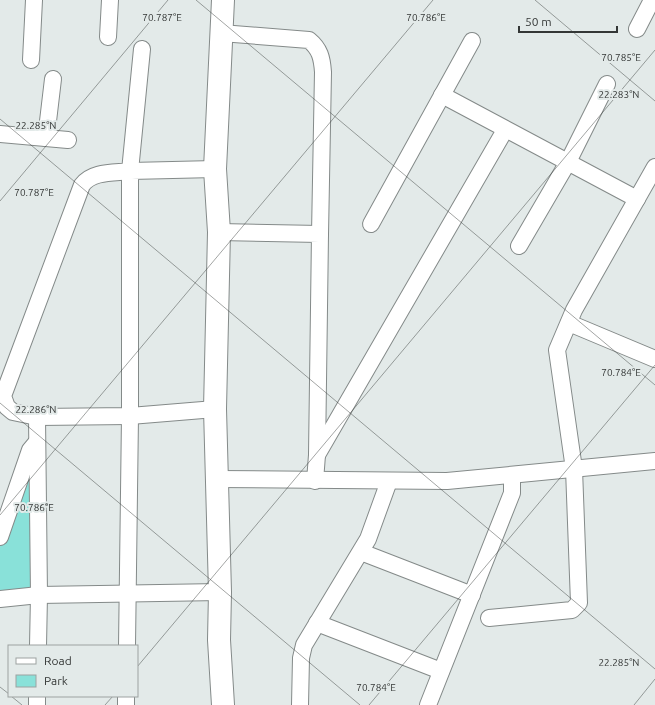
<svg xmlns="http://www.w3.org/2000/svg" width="655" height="705" font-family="Ubuntu,sans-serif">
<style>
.green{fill:#89e1d9}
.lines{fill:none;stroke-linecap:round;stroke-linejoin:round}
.street-casing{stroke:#848a89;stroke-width:18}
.secondary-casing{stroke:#848a89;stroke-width:24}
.street{stroke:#fff;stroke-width:16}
.secondary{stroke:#fff;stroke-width:22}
.ticks{fill:none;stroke:#343736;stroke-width:1;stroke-opacity:0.45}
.ticks-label{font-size:10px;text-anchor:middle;fill:#343736;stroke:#e3eae9;stroke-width:4;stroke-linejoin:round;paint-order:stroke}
</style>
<rect width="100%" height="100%" fill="#e3eae9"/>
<polygon class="green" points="30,450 39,595 0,599 0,537"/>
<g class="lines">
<defs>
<g id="street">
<polyline points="637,29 652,0"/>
<path d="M221,33L309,40C320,49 322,58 323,72L320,234"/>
<polyline points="108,37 110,0"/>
<path d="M142,49L130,171C114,173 92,171 82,185L3,396L7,407L13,412L37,417L130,416L215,409"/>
<polyline points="31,60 34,0"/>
<polyline points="442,95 637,199"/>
<polyline points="0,134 68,140"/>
<polyline points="46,138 53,79"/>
<polyline points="371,224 472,41"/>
<polyline points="219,232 320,234 317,455 315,481"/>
<polyline points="519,246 568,162 607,84"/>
<polyline points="569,323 655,359"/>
<polyline points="37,417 39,595 38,646"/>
<polyline points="317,455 505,130"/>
<polyline points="216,479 447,481 655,461"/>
<polyline points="0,537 30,450 35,444"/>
<polyline points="361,552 472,595"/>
<polyline points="0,599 39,595 220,592"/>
<polyline points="489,618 572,610 579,603 574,469 557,350 574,310 655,167"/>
<polyline points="317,623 441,671"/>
<polyline points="127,646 130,416 130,171 215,169"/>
<polyline points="37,705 37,696"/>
<polyline points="126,705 126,696"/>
<polyline points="300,705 301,658 304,645 368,539 389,481"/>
<polyline points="428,705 512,493 512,475"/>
</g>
<polyline id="secondary" points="223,705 219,640 220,592 215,409 219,232 215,169 223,0"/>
</defs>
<use href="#street" class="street-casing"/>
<use href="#secondary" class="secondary-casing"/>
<use href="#street" class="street"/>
<use href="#secondary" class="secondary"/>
</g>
<path class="ticks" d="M196,0L655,385M535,0L655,101M0,119L655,669M0,201L168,0M0,403L360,705M0,515L433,0M137,667L655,50M0,687L9,694M11,696L22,705M105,705L113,696M369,705L655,365M634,705L655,679"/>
<g class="ticks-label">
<text x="162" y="21">70.787°E</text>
<text x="426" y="21">70.786°E</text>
<text x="621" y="61">70.785°E</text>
<text x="619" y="98">22.283°N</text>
<text x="36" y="129">22.285°N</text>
<text x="34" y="196">70.787°E</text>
<text x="621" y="376">70.784°E</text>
<text x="36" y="413">22.286°N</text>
<text x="34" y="511">70.786°E</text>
<text x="619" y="666">22.285°N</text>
<text x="376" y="691">70.784°E</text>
</g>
<rect x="8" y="645" width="130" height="52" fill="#e3eae9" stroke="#9da2a1"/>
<rect x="16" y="658" width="20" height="6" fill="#ffffff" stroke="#9da2a1"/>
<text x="44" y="665" font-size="12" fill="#343736">Road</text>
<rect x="16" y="675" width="20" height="12" fill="#89e1d9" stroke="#9da2a1"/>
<text x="44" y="685" font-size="12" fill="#343736">Park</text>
<path d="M519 26v6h98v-6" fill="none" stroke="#343736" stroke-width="2"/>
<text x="525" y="26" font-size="12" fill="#343736" stroke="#e3eae9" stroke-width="3" paint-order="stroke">50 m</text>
</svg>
